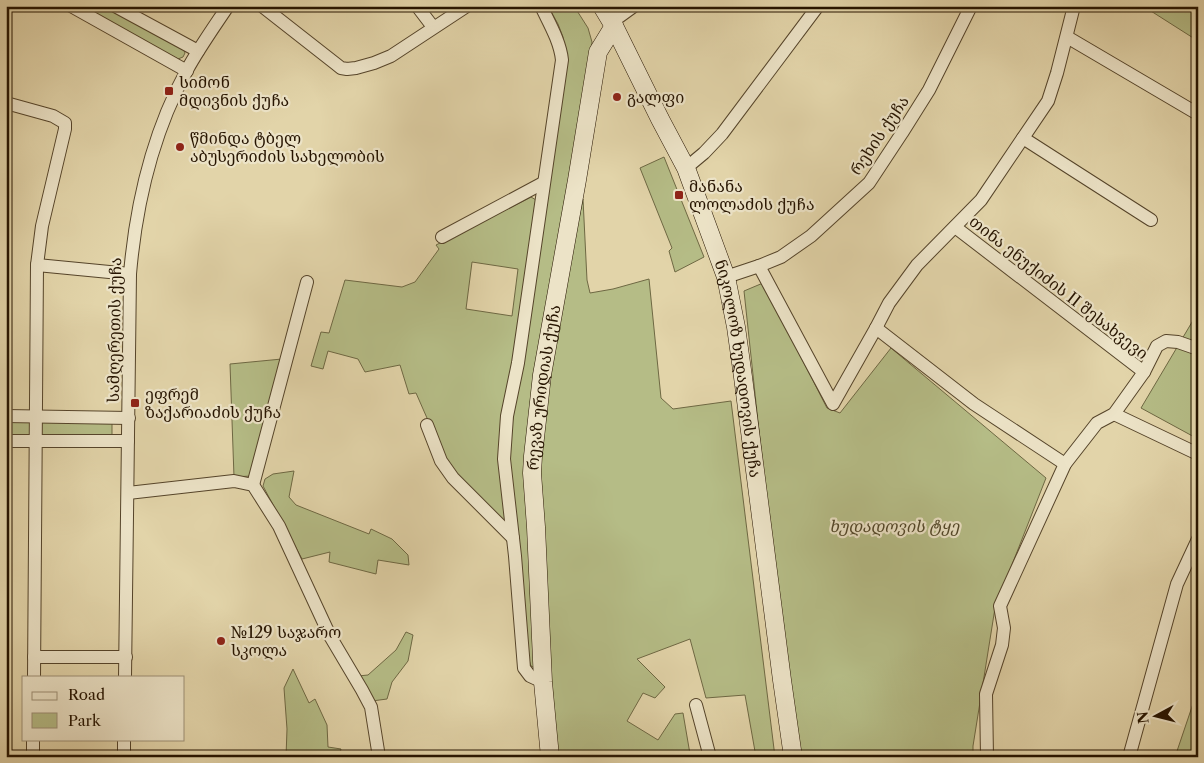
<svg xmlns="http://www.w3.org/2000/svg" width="1204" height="763" font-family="'Libre Caslon Text','Noto Serif Georgian',serif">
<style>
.green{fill:#b5bc86;stroke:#6e6843;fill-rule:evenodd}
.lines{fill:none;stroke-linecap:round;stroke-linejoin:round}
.street-casing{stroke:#55442a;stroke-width:14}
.secondary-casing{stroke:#261400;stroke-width:19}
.street{stroke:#ece3c7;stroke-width:12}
.secondary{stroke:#ece3c7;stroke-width:18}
.poi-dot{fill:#8f2418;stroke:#ece3c7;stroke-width:2}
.labels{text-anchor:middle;stroke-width:4.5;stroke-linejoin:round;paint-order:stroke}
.poi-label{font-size:16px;fill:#261400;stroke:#ece3c7;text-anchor:start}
.street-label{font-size:16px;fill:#261400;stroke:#ece3c7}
.park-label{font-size:16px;font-style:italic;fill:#514628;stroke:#ece3c7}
</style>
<rect width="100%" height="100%" fill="#e2d4a9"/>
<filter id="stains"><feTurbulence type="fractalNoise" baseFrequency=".004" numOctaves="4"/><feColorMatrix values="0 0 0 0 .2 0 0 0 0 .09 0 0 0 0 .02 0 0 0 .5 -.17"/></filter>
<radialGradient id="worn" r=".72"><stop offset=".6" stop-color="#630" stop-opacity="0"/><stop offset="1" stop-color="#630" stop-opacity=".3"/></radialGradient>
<g class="green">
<polygon points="77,6 107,6 179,44 183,48 185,53 183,57 178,59"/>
<polygon points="548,6 574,6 588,28 592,42 585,108 528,457 537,669 531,666 529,660 508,451 566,61 563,37 558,24"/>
<polygon points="1143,6 1198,6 1198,41"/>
<polygon points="664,157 704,257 675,272 669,251 672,248 640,168"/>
<path d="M531,197L536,200L505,420L509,526L459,481L445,459L416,393L409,394L400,365L365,372L358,359L328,351L323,369L311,366L321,332L329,333L345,280L402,287L415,282L439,249L436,245ZM472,262L518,269L512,316L466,309Z"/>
<polygon points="583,199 587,280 590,293 613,289 649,279 661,398 673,409 731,401 775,757 756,757 745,695 706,698 690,639 637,659 665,687 655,698 643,693 627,721 658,740 675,714 683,713 690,754 683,757 556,757 537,465 556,322"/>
<polygon points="763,283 827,408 840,413 891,348 1046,478 995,608 973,746 973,757 794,757 744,291"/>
<polygon points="1198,312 1198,439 1141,408"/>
<polygon points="282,359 251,476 234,477 230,364"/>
<rect x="6" y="419" width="106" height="18"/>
<polygon points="294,471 289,497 296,505 369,534 371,529 392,539 408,555 409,565 378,560 376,574 329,562 330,552 302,559 263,486 265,479 273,474"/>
<polygon points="406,632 413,635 408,661 392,682 387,699 372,701 358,676 368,675 396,650"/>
<polygon points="293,669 309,703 315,699 327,725 328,747 341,749 339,757 286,757 287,729 284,688"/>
<polygon points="1198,689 1198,757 1175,757"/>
</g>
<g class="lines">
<defs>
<g id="street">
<polyline points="71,6 187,71"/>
<polyline points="115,6 198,51"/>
<polyline points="262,6 336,64 341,68 347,69 356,68 374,63 391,56 467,6"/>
<polyline points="417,6 433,27"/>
<path d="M541,6C549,23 560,41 562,60L518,363L507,416L504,459L515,556L524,668L530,676L543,682"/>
<polyline points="612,22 634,6"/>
<polyline points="1067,37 1198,114"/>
<polyline points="6,103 53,116 65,123 65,129 42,226 37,265 34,677"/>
<polyline points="1023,138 1151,220"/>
<polyline points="686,168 704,153 722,134 818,6"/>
<polyline points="955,227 1144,372"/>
<polyline points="442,237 543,183"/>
<polyline points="37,265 130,274"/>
<polyline points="759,266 833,404 876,328 889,303 917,265 981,200 1048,101 1057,73 1074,6"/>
<polyline points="726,277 759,266 781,257 811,236 869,183 902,133 929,90 971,6"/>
<polyline points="876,328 974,404 1065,464"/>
<polyline points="1114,414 1198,454"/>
<polyline points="6,416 129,418"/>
<polyline points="427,425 441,461 453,478 513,538"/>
<polyline points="6,441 128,441"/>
<polyline points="253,485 307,282"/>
<polyline points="128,493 234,481 253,485 279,526 330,636 362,690 371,707 379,757"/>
<polyline points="34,657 126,657"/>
<path d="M125,677L130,274C136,204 153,132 187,70C199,48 214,27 228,6"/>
<polyline points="696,705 710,757"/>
<polyline points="33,757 33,739"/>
<polyline points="124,757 124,739"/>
<polyline points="987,757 986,694 1002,645 1004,628 1000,606 1065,464 1097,423 1114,414 1144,372 1157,346 1166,341 1178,342 1198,349"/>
<polyline points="1129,757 1177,584 1198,539"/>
</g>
<g id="secondary">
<path id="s1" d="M602,6L614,26L660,119L686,168L726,277L736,327L743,377L782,680L793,757"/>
<path id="s2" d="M550,757L543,682L536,527L532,473L533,456L542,375L577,180L598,52L614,26"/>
</g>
</defs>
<use href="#street" class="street-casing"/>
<use href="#secondary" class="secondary-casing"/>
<use href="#street" class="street"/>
<use href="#secondary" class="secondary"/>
</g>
<g class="poi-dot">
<rect x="164" y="86" width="10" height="10" rx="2.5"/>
<circle cx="617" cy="97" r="5"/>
<circle cx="180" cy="147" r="5"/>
<rect x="674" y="190" width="10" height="10" rx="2.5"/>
<rect x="130" y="398" width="10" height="10" rx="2.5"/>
<circle cx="221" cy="641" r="5"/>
</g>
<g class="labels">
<g class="poi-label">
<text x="179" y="88">სიმონ<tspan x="179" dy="18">მდივნის ქუჩა</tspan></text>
<text x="627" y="103">გალფი</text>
<text x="190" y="144">წმინდა ტბელ<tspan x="190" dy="18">აბუსერიძის სახელობის</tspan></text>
<text x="689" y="192">მანანა<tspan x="689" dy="18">ლოლაძის ქუჩა</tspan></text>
<text x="145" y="400">ეფრემ<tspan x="145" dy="18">ზაქარიაძის ქუჩა</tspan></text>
<text x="231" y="638">№129 საჯარო<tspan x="231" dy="18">სკოლა</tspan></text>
</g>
<g class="street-label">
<text transform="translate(879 135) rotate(-56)" y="6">რეხის ქუჩა</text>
<text transform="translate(1059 287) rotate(38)" y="6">თინა ენუქიძის II შესახვევი</text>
<text transform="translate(114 330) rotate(-89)" y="6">სამღერეთის ქუჩა</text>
<text dy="6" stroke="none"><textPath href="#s1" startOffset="391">ნიკოლოზ ხუდადოვის ქუჩა</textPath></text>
<text dy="6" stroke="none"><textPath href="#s2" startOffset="371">რევაზ ურიდიას ქუჩა</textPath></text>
</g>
<g class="park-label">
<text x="894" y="532">ხუდადოვის ტყე</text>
</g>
</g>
<rect width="1204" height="763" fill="none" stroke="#e2d4a9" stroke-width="25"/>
<rect x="8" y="8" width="1189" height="748" fill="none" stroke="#261400" stroke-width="2.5"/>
<rect x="12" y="12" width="1179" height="738" fill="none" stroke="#261400"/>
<rect x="22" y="676" width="162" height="65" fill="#ece3c7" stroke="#9d9077"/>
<rect x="32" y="692" width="25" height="8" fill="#ece3c7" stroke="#9d9077"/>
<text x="68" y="700" font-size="15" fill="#261400">Road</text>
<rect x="32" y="713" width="25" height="15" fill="#b5bc86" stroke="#9d9077"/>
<text x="68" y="726" font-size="15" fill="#261400">Park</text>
<g transform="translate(1156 716) rotate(263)" stroke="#ece3c7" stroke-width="4" paint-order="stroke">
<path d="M0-4L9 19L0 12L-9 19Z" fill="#261400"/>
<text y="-8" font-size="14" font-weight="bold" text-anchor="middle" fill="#261400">N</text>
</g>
<rect width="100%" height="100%" filter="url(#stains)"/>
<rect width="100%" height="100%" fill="url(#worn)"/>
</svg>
